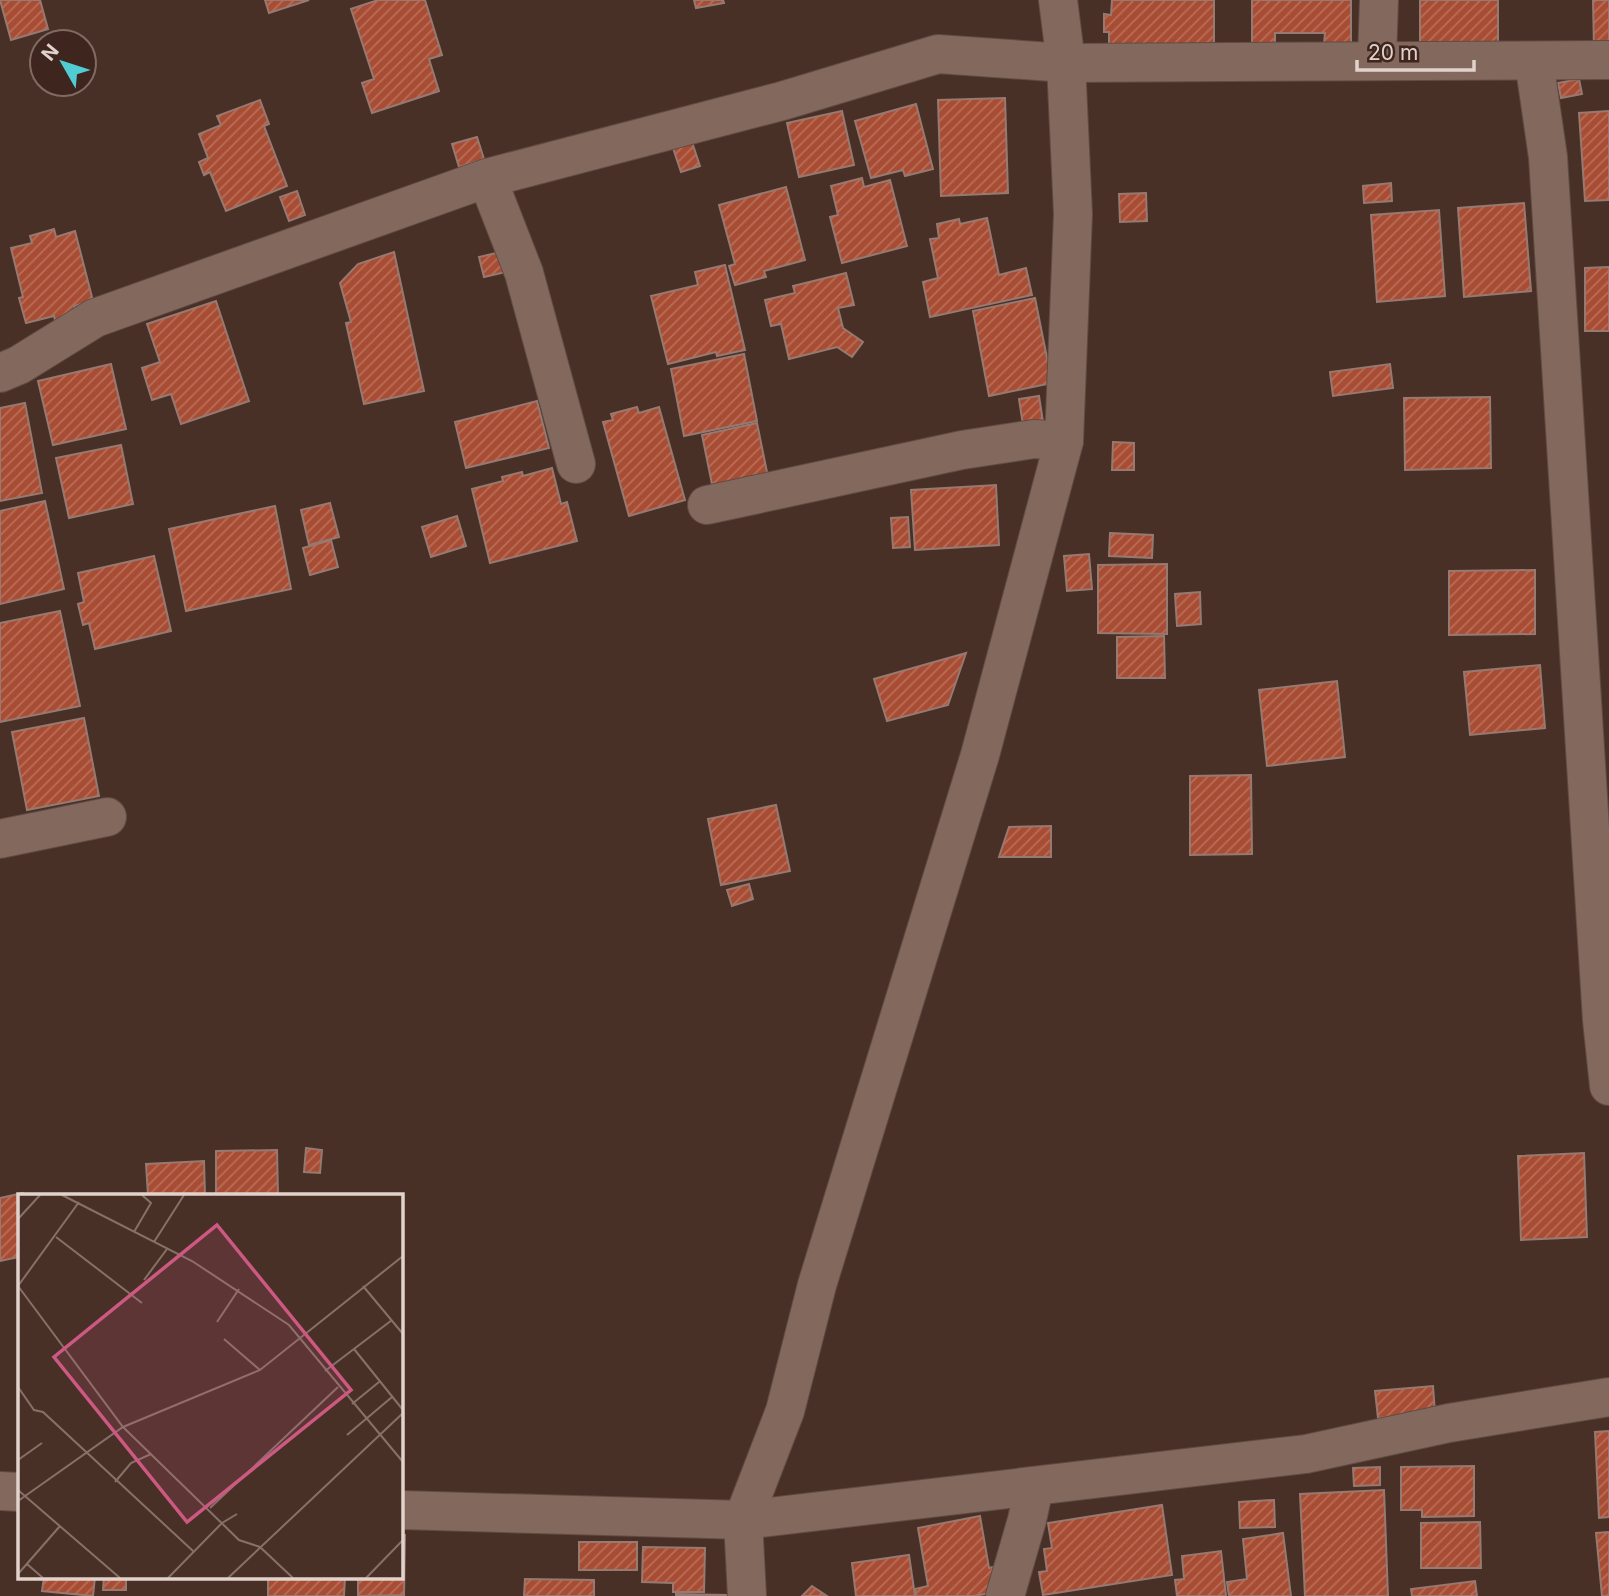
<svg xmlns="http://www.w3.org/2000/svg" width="1609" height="1596" font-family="Inter,sans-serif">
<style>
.building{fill:url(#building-hatch);stroke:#967971;stroke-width:2}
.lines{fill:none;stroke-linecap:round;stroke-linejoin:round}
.street-casing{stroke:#604c45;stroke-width:40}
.street{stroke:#83685d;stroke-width:38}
.inset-road{fill:none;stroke:#867169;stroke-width:2}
.view{fill:#cd5983;fill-opacity:0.15;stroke:#cd5983;stroke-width:3.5}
.inset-edge{fill:none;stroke:#e2d2cc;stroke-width:3.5}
</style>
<defs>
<pattern id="building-hatch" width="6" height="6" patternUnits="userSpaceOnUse" patternTransform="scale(1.75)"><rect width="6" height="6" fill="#a84d34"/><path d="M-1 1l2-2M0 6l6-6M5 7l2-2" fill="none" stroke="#b86e5a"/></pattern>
</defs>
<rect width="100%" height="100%" fill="#493027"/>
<g class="building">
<polygon points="0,0 40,0 48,29 11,40"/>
<polygon points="265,0 309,0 269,13"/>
<polygon points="378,0 425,0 442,55 429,59 439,91 372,113 362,83 374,79 351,9"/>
<polygon points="694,0 723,0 724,3 696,8"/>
<polygon points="1112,0 1214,0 1214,49 1109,49 1109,32 1104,32 1104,14 1111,15"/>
<polygon points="1252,0 1351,0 1351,44 1324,44 1325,33 1275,33 1275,46 1252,46"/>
<rect x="1420" y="0" width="78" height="44"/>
<polygon points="1593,0 1609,0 1609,53 1594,49"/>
<polygon points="1579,79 1582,94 1561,98 1558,83"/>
<polygon points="1005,98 1008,193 941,196 938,100"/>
<polygon points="260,100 269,124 264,126 287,186 226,211 210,172 204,175 199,162 208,158 199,134 221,125 217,116"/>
<polygon points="916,104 933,169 905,176 903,170 871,178 855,121"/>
<polygon points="842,111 854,165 799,177 787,123"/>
<polygon points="1609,111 1609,200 1585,201 1579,113"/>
<polygon points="477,137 484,159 459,167 452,144"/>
<polygon points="692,142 700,166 681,172 673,148"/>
<polygon points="862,178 864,187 890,180 907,246 842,263 830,217 838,215 831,186"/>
<polygon points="1391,183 1392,201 1364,203 1363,186"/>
<polygon points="786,187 805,260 764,271 766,277 735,285 729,266 735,264 719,205"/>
<polygon points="297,191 305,215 289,221 280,197"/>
<polygon points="1146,193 1147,221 1120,222 1119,194"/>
<polygon points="1524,203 1531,291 1464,297 1458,208"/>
<polygon points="1439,210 1445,296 1377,302 1371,215"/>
<polygon points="987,218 999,275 1026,268 1032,295 930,317 923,282 938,278 930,239 939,238 937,224 959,219 960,224"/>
<polygon points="54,229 56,237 75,231 93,301 74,306 77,318 56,324 54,316 26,323 19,298 23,297 11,248 32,243 30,236"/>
<polygon points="505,251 510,271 484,277 479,257"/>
<polygon points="394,252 424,391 364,404 346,323 351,322 340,283 358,264"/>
<polygon points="725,265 745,350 717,356 716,352 668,364 651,296 698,285 695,272"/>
<polygon points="1609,267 1609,331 1585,331 1585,268"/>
<polygon points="846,273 854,305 838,308 843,328 863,342 852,357 837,347 789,359 781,324 771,326 765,300 795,293 793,286"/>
<polygon points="1035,298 1052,383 989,396 973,311"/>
<polygon points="216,301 249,401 181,424 171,394 152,400 142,368 160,362 147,324"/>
<polygon points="744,354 757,421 684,436 671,369"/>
<polygon points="111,364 126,429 53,445 38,381"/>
<polygon points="1390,364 1393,388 1333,396 1330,372"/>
<polygon points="1039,396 1043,422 1023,425 1019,399"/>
<polygon points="1490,397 1491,468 1405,470 1404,398"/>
<polygon points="537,401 549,448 466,468 455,422"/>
<polygon points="25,403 42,493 0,501 0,408"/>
<polygon points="637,407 639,413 659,407 685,500 629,516 603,422 613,420 611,414"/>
<polygon points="757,423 769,482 714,494 702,435"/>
<polygon points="1113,442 1134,443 1134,470 1112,470"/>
<polygon points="121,445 133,504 69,518 56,458"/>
<polygon points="552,468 561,504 567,502 577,541 490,563 472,489 503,481 502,477 522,472 523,476"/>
<polygon points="996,485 999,545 915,550 911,490"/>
<polygon points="45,501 64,589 0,604 0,511"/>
<polygon points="330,503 339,537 309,545 301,510"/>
<polygon points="275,506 291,589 186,611 169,529"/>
<polygon points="457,516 466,546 431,557 422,527"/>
<polygon points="908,517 910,547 893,548 891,518"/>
<polygon points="1110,533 1153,535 1152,558 1109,556"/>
<polygon points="331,540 338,567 310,575 303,548"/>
<polygon points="1089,554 1092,589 1067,591 1064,556"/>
<polygon points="154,556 171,631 95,649 89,623 83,625 78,604 84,602 78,573"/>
<polygon points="1167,564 1167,634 1098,633 1098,565"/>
<polygon points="1535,570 1535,634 1449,635 1449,571"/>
<polygon points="1200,592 1201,624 1177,626 1175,594"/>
<polygon points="60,611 80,706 0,722 0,623"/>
<polygon points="1164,636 1165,678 1117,678 1117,637"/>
<polygon points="966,653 948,705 887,721 874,679"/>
<polygon points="1540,665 1545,728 1470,735 1464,672"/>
<polygon points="1337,681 1345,757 1267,766 1259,690"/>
<polygon points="84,718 99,796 27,810 12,732"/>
<polygon points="1251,775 1252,854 1190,855 1190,776"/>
<polygon points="776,805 790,871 721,885 708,819"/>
<polygon points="1051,826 1051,857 999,857 1009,827"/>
<polygon points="749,884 753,899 732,906 727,890"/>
<polygon points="306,1148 322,1150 320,1173 304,1172"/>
<polygon points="277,1150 278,1195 216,1195 216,1151"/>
<polygon points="1584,1153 1587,1237 1521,1240 1518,1156"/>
<polygon points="204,1161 205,1195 148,1195 146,1164"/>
<polygon points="23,1193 24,1195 19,1195 19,1257 0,1261 0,1198"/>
<polygon points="1433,1386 1435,1413 1378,1418 1375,1391"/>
<polygon points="1609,1431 1609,1517 1599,1518 1595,1432"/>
<polygon points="1474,1466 1474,1516 1422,1517 1422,1510 1401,1510 1401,1467"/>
<polygon points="1380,1467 1380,1485 1354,1486 1353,1468"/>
<polygon points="1384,1490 1388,1596 1305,1596 1300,1494"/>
<polygon points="1274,1500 1275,1527 1240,1528 1239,1502"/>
<polygon points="1162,1505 1172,1575 1043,1595 1039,1572 1047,1571 1044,1549 1052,1548 1048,1523"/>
<polygon points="980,1516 989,1568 993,1567 997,1592 974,1596 916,1596 915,1589 928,1586 918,1528"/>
<polygon points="1480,1522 1481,1568 1421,1568 1421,1523"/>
<polygon points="1609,1532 1609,1596 1602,1596 1596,1533"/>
<polygon points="1283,1533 1291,1596 1229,1596 1227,1582 1247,1579 1243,1539"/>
<polygon points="401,1535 405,1535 404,1595 358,1596 358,1577 401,1577"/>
<rect x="579" y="1542" width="58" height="28"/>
<polygon points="643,1547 705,1548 704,1592 673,1592 673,1583 642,1582"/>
<polygon points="1221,1551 1226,1596 1177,1596 1175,1580 1184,1579 1182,1556"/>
<polygon points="909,1555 915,1596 856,1596 852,1563"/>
<polygon points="44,1577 95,1577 93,1596 42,1591"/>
<polygon points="104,1577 126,1577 126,1590 103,1590"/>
<polygon points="268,1577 345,1577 344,1596 268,1596"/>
<polygon points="525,1579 594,1580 594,1596 524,1596"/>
<polygon points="1475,1581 1477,1596 1412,1596 1411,1589"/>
<polygon points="812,1586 827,1596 802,1596"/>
<polygon points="676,1594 726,1595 726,1596 676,1596"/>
</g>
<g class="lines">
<defs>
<g id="street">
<polyline points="1377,59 1379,0"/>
<polyline points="1534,61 1548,157 1602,1020 1609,1086"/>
<polyline points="487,178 524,273 576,464"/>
<polyline points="0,373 19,365 95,318 487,178 782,101 938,54 1066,63 1609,60"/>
<polyline points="707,505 962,450 1034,439 1064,441"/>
<polyline points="0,839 107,817"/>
<polyline points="0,1491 19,1492"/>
<polyline points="401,1510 743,1520 1306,1454 1449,1423 1609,1397"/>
<polyline points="747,1596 743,1520 785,1411 817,1285 980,755 1064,441 1073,214 1066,63 1058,0"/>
<polyline points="1005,1596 1027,1520 1034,1487"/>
</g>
</defs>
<use href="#street" class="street-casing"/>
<use href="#street" class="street"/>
</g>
<g transform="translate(18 1194)">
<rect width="385" height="385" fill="#493027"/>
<path class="inset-road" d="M44,1L174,67L271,131L385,268M0,25L22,1M116,38L133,9L124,1M38,43L124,109M136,48L166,1M126,86L149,55M0,92L105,233L221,346L242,353L275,384M0,92L61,8M345,92L385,140M199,128L221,95M206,145L242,176M336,155L385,216M307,177L374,126M0,193L16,216L25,218L175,357M334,210L361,188M329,241L374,203M0,266L24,249M97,288L113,269L133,260M0,296L102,384M0,307L105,233L242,176L385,62M192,314L320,193M9,370L25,384M0,380L42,332M150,384L204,329L219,320M210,384L385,219M348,384L385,346"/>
<path class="view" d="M199,31L333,196L169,328L36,163Z"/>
<rect width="385" height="385" class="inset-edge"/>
</g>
<g transform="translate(63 63) rotate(309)"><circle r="33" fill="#3e261e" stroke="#806b64" stroke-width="2"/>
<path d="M0-5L12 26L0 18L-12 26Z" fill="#51ccd3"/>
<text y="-10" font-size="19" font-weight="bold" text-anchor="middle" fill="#e2d2cc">N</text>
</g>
<path d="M1357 60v10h117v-10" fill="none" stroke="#e2d2cc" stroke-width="3.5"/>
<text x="1368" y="60" font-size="21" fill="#e2d2cc" stroke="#3e261e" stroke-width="5" paint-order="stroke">20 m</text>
</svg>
